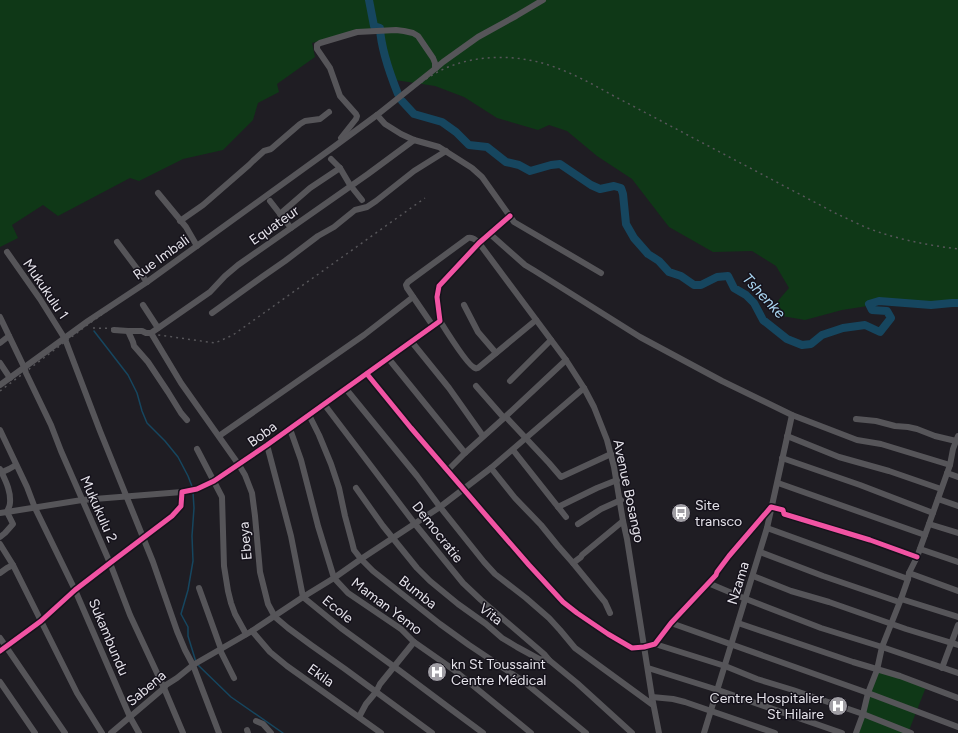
<svg xmlns="http://www.w3.org/2000/svg" width="958" height="733" font-family="Figtree,sans-serif">
<style>
.green{fill:#0f3817}
.lines{fill:none;stroke-linecap:round;stroke-linejoin:round}
.stream{stroke:#16465f;stroke-width:1.5}
.river{stroke:#16465f;stroke-width:8}
.minor{stroke:#565559;stroke-width:6}
.rail{stroke:#57565a;stroke-width:1.5;stroke-dasharray:2 4;stroke-linecap:butt}
.cycleway-casing{stroke:#15121b;stroke-width:8}
.cycleway{stroke:#f153a3;stroke-width:5}
.labels{text-anchor:middle;stroke-width:3;stroke-linejoin:round;paint-order:stroke}
.street-label{font-size:14px;fill:#e5e3ea;stroke:#15121b}
.poi-label{font-size:14px;fill:#e5e3ea;stroke:#15121b;text-anchor:start}
.water-label{font-size:15px;font-style:italic;fill:#aad6f1;stroke:#15121b}
</style>
<rect width="100%" height="100%" fill="#1f1d23"/>
<g class="green">
<polygon points="0,0 958,0 958,307 920,302 874,305 842,310 805,320 782,316 777,302 789,288 776,266 752,251 713,252 669,227 632,179 597,156 567,131 549,125 538,130 497,118 464,97 435,86 395,80 381,35 360,30 312,43 315,57 277,84 279,92 258,103 253,120 223,150 183,159 139,181 130,178 58,216 43,205 12,225 18,238 0,247"/>
<polygon points="878,671 926,687 908,733 854,733"/>
</g>
<g class="lines">
<g class="stream">
<polyline points="94,331 128,375 137,393 142,411 147,423 165,441 178,457 188,476 193,489"/>
<polyline points="193,492 194,508 192,536 193,561 188,590 181,614 188,627 188,636 196,662"/>
<polyline points="198,665 231,697 283,733"/>
</g>
<g class="river">
<path d="M369,0L374,26L380,28C381,50 390,74 398,94"/>
<polyline points="402,101 414,114 442,122 456,132 469,145 487,147 506,162 519,165 530,171 551,165 560,164 591,185 600,189 614,186 621,188 623,194 626,224 634,238 648,254 659,261 669,272 681,276 694,285 701,285 717,277 728,276 734,288 746,295 754,303 763,320 787,339 802,345 811,344 822,335 843,328 865,325 880,332 891,318 887,311 872,310 869,304 879,301 931,305 952,303 958,303"/>
</g>
<g class="minor">
<polyline points="377,115 385,124 401,134 414,140 439,147 472,168 482,177 514,222 601,273"/>
<polyline points="341,138 356,119 357,116 356,114 340,96 330,68 317,49 317,45 320,43 357,32 396,30 404,31 413,33 418,36 433,58 435,63 435,67 436,68 443,62 478,37 516,16 543,0"/>
<polyline points="331,159 340,168 350,185 362,200"/>
<polyline points="158,193 186,227 197,246"/>
<polyline points="270,201 291,228"/>
<polyline points="280,214 310,188 340,168"/>
<polyline points="180,221 203,205 249,165 253,161 264,151 271,149 300,124 305,121 320,119 329,112"/>
<polyline points="490,234 525,265 535,271 640,337 722,381 792,415 857,440 881,444 950,465"/>
<polyline points="117,242 147,282"/>
<polyline points="7,252 40,299 65,339 100,431 153,562 177,631 185,650 193,665 219,733"/>
<polyline points="143,305 158,328"/>
<polyline points="464,305 478,332 496,353"/>
<polyline points="212,313 262,277 285,261 318,236 334,227 355,210 367,207 376,201 414,171 446,151"/>
<polyline points="0,317 24,367 26,373 51,425 61,451 110,563 130,615 164,688 183,733"/>
<path d="M440,321C445,329 468,366 475,368C476,369 477,368 478,368L536,320"/>
<path d="M433,326L407,288L406,285L408,282L468,238C473,237 476,240 479,243L566,360L584,388L594,407L607,440L614,467L623,521L627,539L652,697L659,733"/>
<polyline points="114,330 128,331 142,331 146,333 151,333 181,383 239,465 245,475 252,493 255,516 260,572 268,604 275,617 288,628 311,645 345,669 432,733"/>
<polyline points="128,331 133,342 134,346 148,362 168,392 181,413 187,420"/>
<polyline points="151,333 210,292 225,276 238,265 368,174 414,140"/>
<polyline points="411,341 449,388 483,436"/>
<polyline points="0,343 9,336"/>
<polyline points="388,358 465,453"/>
<polyline points="0,363 10,378"/>
<polyline points="367,374 411,428 490,520 529,565 563,602 577,613 608,634 632,648 644,647 655,644 671,623 716,575 717,572 729,556 771,507 783,510 784,514 870,540 917,557"/>
<polyline points="510,381 551,340"/>
<polyline points="0,385 88,321 147,282 335,146 377,115 436,68"/>
<polyline points="476,386 504,418"/>
<polyline points="346,389 417,476 440,507 484,562 495,574 526,598 549,618 560,630 575,648 653,705"/>
<polyline points="324,404 415,524 463,583 481,600 544,654 549,660"/>
<polyline points="309,415 319,435 331,464 339,488 345,516 352,542 354,550 361,559 373,571 440,624 469,645 523,681 586,733"/>
<polyline points="506,417 549,463 561,477 611,454"/>
<polyline points="856,419 876,421 895,426 908,427 917,429 935,436 956,441"/>
<polyline points="290,429 301,460 318,526 334,578 348,593 401,629 414,642 454,670 531,733"/>
<polyline points="0,430 27,487 35,508 75,590 130,717 139,733"/>
<polyline points="219,436 364,335 413,297"/>
<polyline points="787,436 839,457 889,471 941,489"/>
<polyline points="267,445 291,536 303,597 341,628 400,671 448,707 483,733"/>
<polyline points="197,449 222,497 224,566 228,591 231,603 235,614 246,634"/>
<polyline points="513,450 566,517"/>
<polyline points="782,458 860,485 933,513"/>
<polyline points="491,468 515,498 541,525 558,546 573,563 605,602 610,613"/>
<path d="M0,469C5,480 11,490 10,503C10,506 8,509 7,512L13,524L5,533L0,537"/>
<polyline points="448,470 465,453 504,418 566,360"/>
<polyline points="0,473 9,469 16,465"/>
<polyline points="947,473 958,477"/>
<polyline points="778,483 925,535"/>
<polyline points="356,488 383,526 417,568 430,581 458,604 486,624 502,638 517,647 539,659 549,660 577,683 632,733"/>
<polyline points="938,499 958,506"/>
<polyline points="558,507 597,488 617,480"/>
<polyline points="0,513 7,512 82,500 182,492"/>
<polyline points="578,524 601,509 621,500"/>
<polyline points="929,524 958,533"/>
<polyline points="767,528 908,579"/>
<polyline points="0,544 13,565 77,693 102,733"/>
<polyline points="920,549 958,562"/>
<polyline points="760,552 823,576 899,602"/>
<polyline points="573,563 581,557 582,555 623,521"/>
<polyline points="0,573 7,568 13,565"/>
<polyline points="909,573 958,591"/>
<polyline points="753,576 791,591 829,602 906,629 958,645"/>
<polyline points="708,583 746,599 821,628 882,647 958,673"/>
<polyline points="199,588 221,649"/>
<polyline points="901,599 958,617"/>
<polyline points="671,623 868,693 958,727"/>
<polyline points="738,623 853,662 900,676 958,698"/>
<polyline points="252,631 270,652 287,666 381,733"/>
<polyline points="0,638 65,733"/>
<polyline points="655,644 725,666 757,679 793,690 863,714 911,733"/>
<polyline points="220,650 234,678"/>
<polyline points="0,651 41,621 75,590 110,563 172,516 181,506 182,492 197,489 214,481 267,445 440,321 437,297 439,286 479,243 510,216"/>
<polyline points="648,668 718,690 842,733"/>
<polyline points="942,668 958,625"/>
<polyline points="0,682 35,733"/>
<polyline points="652,697 673,699 685,702 775,733"/>
<polyline points="359,717 366,704 376,692 380,684 414,642"/>
<polyline points="256,721 263,724 271,733"/>
<polyline points="247,730 248,733"/>
<polyline points="111,733 164,688 166,685 177,678 193,665 252,631 303,597 334,578 361,559 440,507 491,468 584,388"/>
<polyline points="704,733 767,528 792,415"/>
<polyline points="856,733 863,714 868,693 877,670 882,647 901,599 908,579 909,573 917,557 929,524 950,465 953,449 958,436"/>
</g>
<g class="rail">
<polyline points="93,328 133,329 152,334 215,343 233,335 425,198"/>
<path d="M0,391L90,323L378,116C396,102 414,86 434,74C470,53 519,53 557,68C576,75 594,85 612,95L837,214C846,218 856,223 865,227C895,239 926,245 958,249"/>
</g>
<defs>
<g id="cycleway">
<polyline points="367,374 411,428 490,520 529,565 563,602 577,613 608,634 632,648 644,647 655,644 671,623 716,575 717,572 729,556 771,507 783,510 784,514 870,540 917,557"/>
<polyline points="0,651 41,621 75,590 110,563 172,516 181,506 182,492 197,489 214,481 267,445 440,321 437,297 439,286 479,243 510,216"/>
</g>
</defs>
<use href="#cycleway" class="cycleway-casing"/>
<use href="#cycleway" class="cycleway"/>
</g>
<defs>
<symbol id="bus-disc" viewBox="-11 -11 22 22"><circle r="9.5" fill="#a09ea4" stroke="#15121b"/><path d="M-5-6H5V4H4V6H2V4H-2V6H-4V4H-5ZM-3.5-4V0h7V-4ZM-3.5 1.2v1.5H-2V1.2ZM2 1.2v1.5H3.5V1.2Z" fill="#fff"/></symbol>
<symbol id="hospital-disc" viewBox="-11 -11 22 22"><circle r="9.5" fill="#a09ea4" stroke="#15121b"/><path d="M-5-5h3v3.5h4V-5h3V5h-3V1.5h-4V5h-3Z" fill="#fff"/></symbol>
</defs>
<g fill-rule="evenodd">
<use href="#bus-disc" x="670" y="502" width="22" height="22"/>
<use href="#hospital-disc" x="426" y="661" width="22" height="22"/>
<use href="#hospital-disc" x="827" y="695" width="22" height="22"/>
</g>
<g class="labels">
<g class="street-label">
<text transform="translate(274 225) rotate(-35)" y="5">Equateur</text>
<text transform="translate(161 257) rotate(-36)" y="5">Rue Imbali</text>
<text transform="translate(46 289) rotate(56)" y="5">Mukukulu 1</text>
<text transform="translate(262 434) rotate(-36)" y="5">Boba</text>
<text transform="translate(629 491) rotate(78)" y="5">Avenue Bosango</text>
<text transform="translate(99 509) rotate(66)" y="5">Mukukulu 2</text>
<text transform="translate(438 532) rotate(52)" y="5">Democratie</text>
<text transform="translate(245 541) rotate(-95)" y="5">Ebeya</text>
<text transform="translate(738 583) rotate(-73)" y="5">Nzama</text>
<text transform="translate(418 592) rotate(38)" y="5">Bumba</text>
<text transform="translate(387 606) rotate(37)" y="5">Maman Yemo</text>
<text transform="translate(338 609) rotate(39)" y="5">Ecole</text>
<text transform="translate(491 614) rotate(38)" y="5">Vita</text>
<text transform="translate(109 637) rotate(67)" y="5">Sukambundu</text>
<text transform="translate(321 675) rotate(35)" y="5">Ekila</text>
<text transform="translate(146 688) rotate(-40)" y="5">Sabena</text>
</g>
<g class="poi-label">
<text x="695" y="510">Site<tspan x="695" dy="16">transco</tspan></text>
<text x="451" y="669">kn St Toussaint<tspan x="451" dy="16">Centre Médical</tspan></text>
<text x="824" y="703" text-anchor="end">Centre Hospitalier<tspan x="824" dy="16">St Hilaire</tspan></text>
</g>
<g class="water-label">
<text transform="translate(764 296) rotate(47)" y="5">Tshenke</text>
</g>
</g>
</svg>
